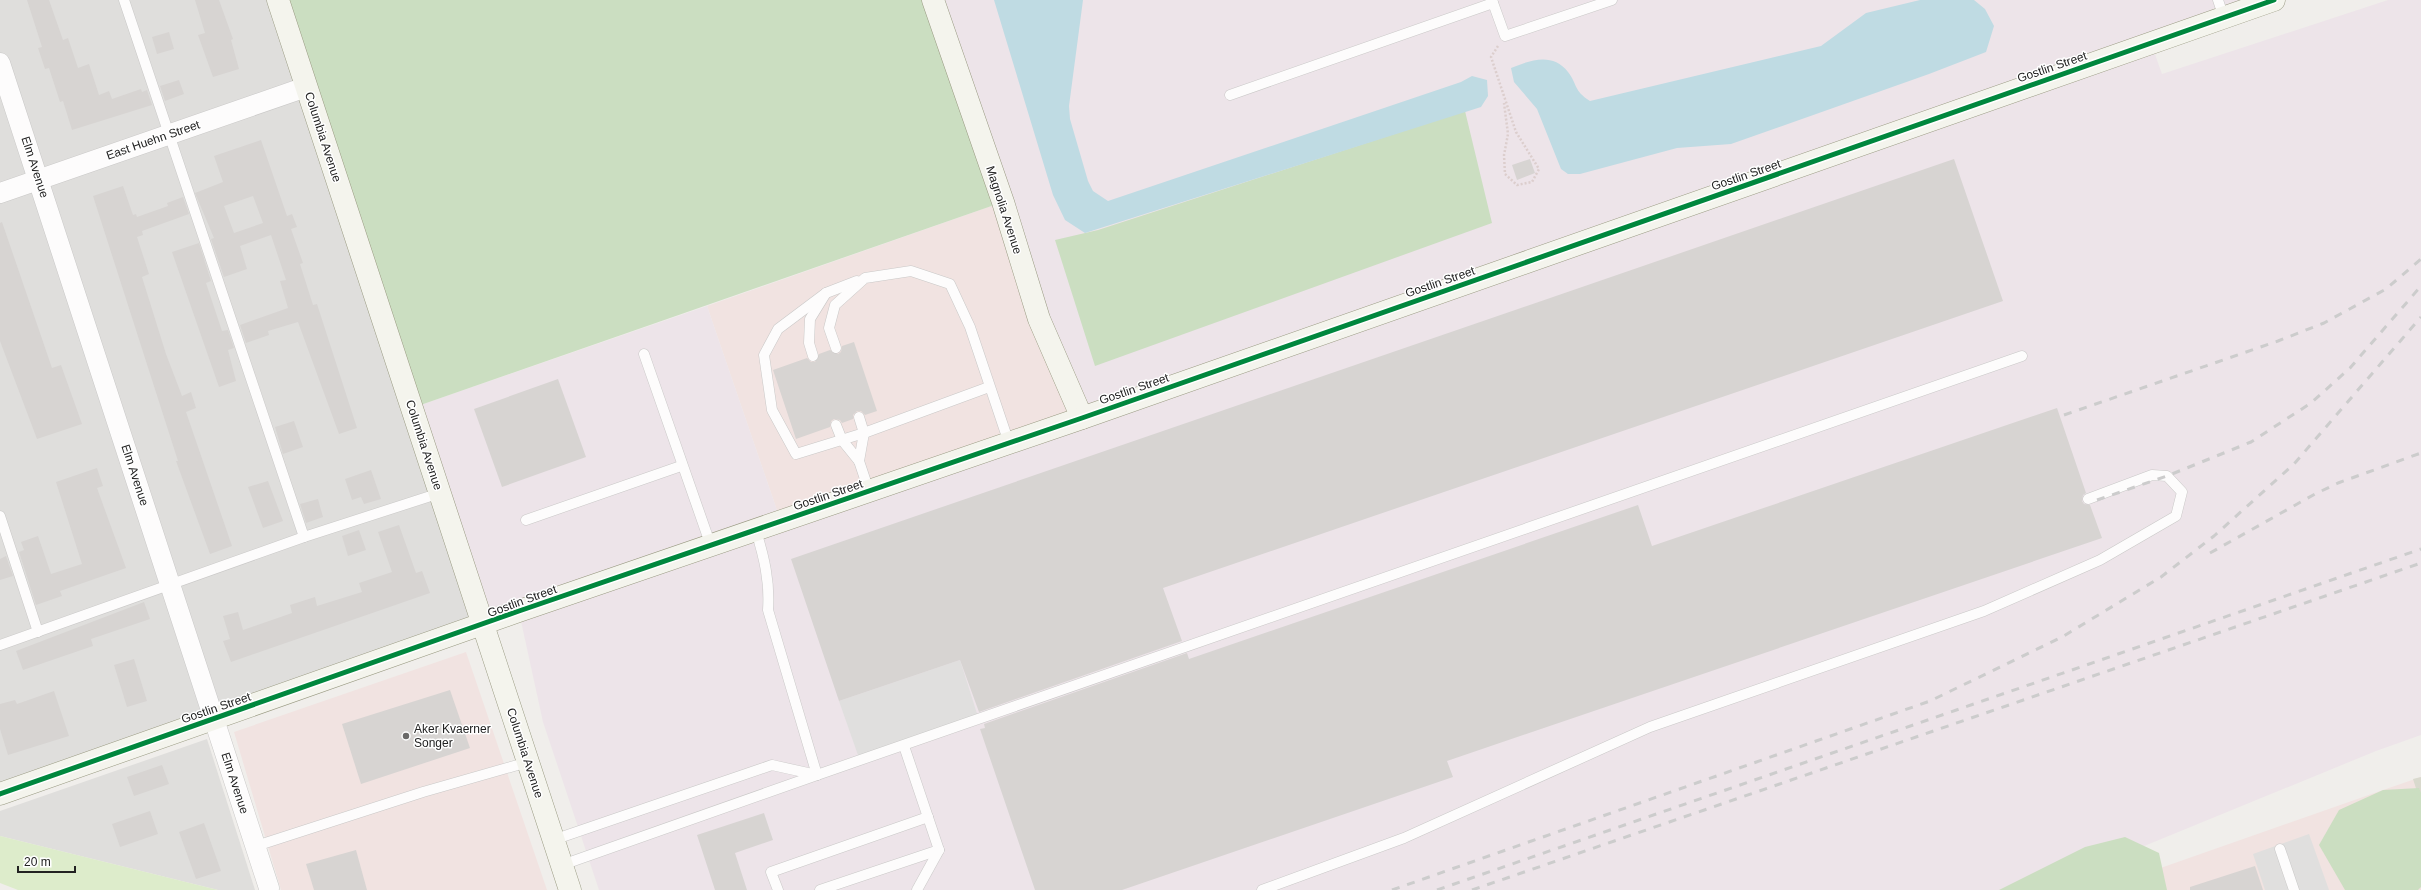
<svg xmlns="http://www.w3.org/2000/svg" width="2421" height="890" font-family="Helvetica,sans-serif">
<style>
.residential{fill:#dfdedc}
.commercial{fill:#f1e3e1}
.industrial{fill:#ede4e9}
.construction{fill:#d9d9cd}
.grass{fill:#ddeccb}
.forest{fill:#cbdec1}
.parking{fill:#e0dfde}
.water{fill:#bfdbe3}
.building{fill:#d7d4d2;fill-rule:evenodd}
.lines{fill:none;stroke-linecap:round;stroke-linejoin:round}
.lane-casing{stroke:#c9c8c7;stroke-width:11}
.street-casing{stroke:#c9c8c7;stroke-width:21}
.secondary-casing{stroke:#999a82;stroke-width:23}
.path{stroke:#dccecd;stroke-width:2.5;stroke-dasharray:2 2;stroke-linecap:butt}
.lane{stroke:#fdfcfc;stroke-width:10}
.street{stroke:#fdfcfc;stroke-width:20}
.secondary{stroke:#f4f4ed;stroke-width:22}
.rail{stroke:#ccc;stroke-width:3;stroke-dasharray:8 8;stroke-linecap:butt}
.cycleway-casing{stroke:#fff;stroke-width:8}
.cycleway{stroke:#00873e;stroke-width:5}
.poi-dot{fill:#6a6968;stroke:#fff;stroke-width:1.5}
.labels{text-anchor:middle;stroke-width:3;stroke-linejoin:round;paint-order:stroke}
.street-label{font-size:12px;fill:#222;stroke:#fff}
.poi-label{font-size:12px;fill:#222;stroke:#fff;text-anchor:start}
</style>
<rect width="100%" height="100%" fill="#f0eeeb"/>
<g class="residential">
<polygon points="0,0 278,0 483,625 0,794"/>
<polygon points="207,739 255,890 218,890 0,836 0,811"/>
</g>
<g class="commercial">
<polygon points="1003,202 1082,418 781,522 707,306"/>
<polygon points="466,652 547,890 281,890 234,732"/>
<polygon points="2421,777 2421,890 2098,890 2383,790"/>
</g>
<polygon class="industrial" points="933,0 2274,0 2151,43 2162,74 2388,0 2421,0 2421,735 2376,751 2037,890 599,890 543,722 519,612 483,625 412,408 707,306 781,522 1082,418"/>
<polygon class="construction" points="2421,777 2421,804 2413,779"/>
<polygon class="grass" points="0,836 218,890 18,890 0,883"/>
<g class="forest">
<polygon points="278,0 933,0 1003,202 412,408"/>
<polygon points="1465,111 1492,223 1095,366 1055,240 1098,230"/>
<polygon points="2419,788 2421,793 2421,887 2418,890 2345,890 2319,845 2339,810 2383,790"/>
<polygon points="2125,837 2159,853 2167,890 1999,890 2085,847"/>
</g>
<g class="parking">
<polygon points="960,660 979,720 859,758 839,701"/>
<polygon points="2309,834 2329,890 2265,890 2253,854"/>
</g>
<g class="water">
<polygon points="994,0 1083,0 1069,106 1070,119 1088,181 1093,191 1108,201 1461,82 1472,76 1487,80 1488,96 1481,107 1085,233 1065,220 1053,195"/>
<path d="M1920,0H1974L1985,9L1994,26L1986,52L1929,74L1731,144L1677,148L1580,174H1568L1561,169L1537,109L1514,82L1511,68C1530,60 1553,52 1568,72C1578,85 1573,90 1590,101L1821,46L1866,13Z"/>
</g>
<g class="building">
<polygon points="27,0 49,0 63,40 68,38 78,68 89,64 99,95 109,91 112,99 141,89 142,92 147,90 152,105 72,130 63,101 60,102 49,68 45,69 38,48 42,47"/>
<polygon points="195,0 219,0 233,39 231,40 239,69 213,77 198,35 205,33"/>
<polygon points="169,32 174,49 157,54 152,37"/>
<polygon points="179,80 184,94 165,101 160,86"/>
<path d="M261,140L287,216L292,214L297,227L291,229L303,263L300,264L313,305L317,304L357,428L339,434L298,322L268,331L269,335L246,343L240,325L288,308L280,281L286,280L271,235L240,246L247,269L224,277L211,239L214,238L195,193L223,182L214,156ZM253,196L263,223L234,233L224,206Z"/>
<polygon points="1530,159 1535,173 1517,180 1512,165"/>
<polygon points="1954,159 2003,301 1163,588 1182,641 979,712 960,660 839,701 791,559"/>
<polygon points="123,186 133,215 136,214 137,217 168,206 167,203 183,197 189,214 142,231 143,235 137,237 149,274 142,277 166,354 182,396 191,392 196,408 186,412 232,546 210,554 176,461 178,461 93,196"/>
<polygon points="2,222 52,368 61,365 82,424 37,439 0,341 0,223"/>
<polygon points="199,243 211,281 206,283 222,331 228,330 234,348 228,350 236,381 219,387 172,252"/>
<polygon points="854,342 877,411 865,415 861,411 857,411 853,415 853,419 842,423 840,420 834,419 831,421 830,427 796,439 773,370 807,358 811,362 815,362 819,354 830,350 838,354 841,352 842,346"/>
<polygon points="558,379 586,457 502,487 474,409"/>
<polygon points="2057,408 2086,493 2083,495 2082,501 2084,504 2090,505 2102,538 1447,761 1453,777 1122,890 1035,890 980,729 985,728 984,724 1187,653 1189,659 1638,505 1652,546"/>
<polygon points="294,421 303,447 283,454 275,427"/>
<polygon points="97,468 103,486 97,488 126,568 60,591 62,596 36,605 19,552 24,550 21,542 38,536 51,574 82,564 56,482"/>
<polygon points="371,470 381,499 364,504 361,497 352,500 345,479"/>
<polygon points="268,481 283,521 263,528 248,487"/>
<polygon points="318,499 323,517 306,523 300,504"/>
<polygon points="399,525 416,573 422,571 430,593 231,662 223,641 230,639 223,616 238,612 243,630 292,613 290,605 315,597 317,606 362,592 359,583 392,572 378,532"/>
<polygon points="359,530 366,550 348,556 342,536"/>
<polygon points="6,556 13,576 0,580 0,559"/>
<polygon points="144,602 150,619 91,639 93,646 23,670 16,651"/>
<polygon points="134,659 147,701 127,707 114,665"/>
<polygon points="450,690 470,748 361,784 342,724"/>
<polygon points="54,691 69,736 8,755 0,729 0,704 15,700 17,704"/>
<polygon points="162,765 169,784 134,796 127,777"/>
<polygon points="150,811 158,834 120,847 112,824"/>
<polygon points="764,813 773,840 735,853 747,890 715,890 697,835"/>
<polygon points="204,823 221,871 196,879 179,832"/>
<polygon points="356,850 367,890 314,890 306,864"/>
<polygon points="2255,866 2263,890 2190,890 2190,887"/>
</g>
<g class="lines">
<defs>
<g id="lane">
<polyline points="124,0 304,537"/>
<polyline points="1492,0 1505,36 1612,0"/>
<polyline points="2218,0 2224,18"/>
<polyline points="1230,95 1493,3"/>
<polyline points="826,293 778,329 764,355 772,410 796,454 864,433 989,387"/>
<polyline points="836,348 829,328 835,305 865,278 911,271 950,284 970,327 1009,443"/>
<polyline points="644,354 711,546"/>
<polyline points="813,356 809,343 810,319 826,293 857,281"/>
<polyline points="859,417 864,433 859,461 869,491"/>
<polyline points="836,425 842,440 859,461"/>
<polyline points="0,516 38,632"/>
<polyline points="526,520 681,466"/>
<path d="M756,531C764,557 770,581 768,610L817,775"/>
<polyline points="0,645 304,537 440,493"/>
<polyline points="553,840 772,765 817,775"/>
<polyline points="256,846 423,792 528,762"/>
<polyline points="2280,849 2294,890"/>
<polyline points="562,865 817,775 2022,356"/>
<polyline points="778,890 771,872 928,817"/>
<polyline points="820,890 939,850 904,746"/>
<polyline points="917,890 939,850"/>
<polyline points="1262,890 1404,838 1650,727 1984,611 2100,560 2176,516 2182,492 2167,476 2152,475 2088,499"/>
</g>
<g id="street">
<polyline points="0,63 269,888"/>
<polyline points="0,193 306,87"/>
</g>
<g id="secondary">
<polyline points="278,0 570,890"/>
<polyline points="933,0 1003,202 1039,319 1082,418"/>
<polyline points="0,794 519,611 1082,418 2274,0"/>
</g>
</defs>
<use href="#lane" class="lane-casing"/>
<use href="#street" class="street-casing"/>
<use href="#secondary" class="secondary-casing"/>
<polyline class="path" points="1498,46 1491,57 1516,132 1539,169 1532,182 1517,185 1505,174 1504,155 1508,134 1504,103"/>
<use href="#lane" class="lane"/>
<use href="#street" class="street"/>
<use href="#secondary" class="secondary"/>
<g class="rail">
<polyline points="2064,415 2278,341 2324,323 2386,289 2421,259"/>
<polyline points="2097,500 2167,476 2251,442 2311,403 2350,368 2421,286"/>
<polyline points="2210,553 2315,494 2338,483 2421,453"/>
<polyline points="1392,890 1930,701 2062,637 2161,577 2214,536 2294,464 2421,317"/>
<polyline points="1437,890 2421,549"/>
<polyline points="1472,890 2421,563"/>
</g>
<defs>
<polyline id="cycleway" points="0,794 519,611 1082,418 2274,0"/>
</defs>
<use href="#cycleway" class="cycleway-casing"/>
<use href="#cycleway" class="cycleway"/>
</g>
<circle class="poi-dot" cx="406" cy="736" r="4"/>
<g class="labels">
<g class="street-label">
<text transform="translate(2052 67) rotate(-19)" y="4">Gostlin Street</text>
<text transform="translate(323 137) rotate(72)" y="4">Columbia Avenue</text>
<text transform="translate(153 140) rotate(-19)" y="4">East Huehn Street</text>
<text transform="translate(35 167) rotate(72)" y="4">Elm Avenue</text>
<text transform="translate(1746 175) rotate(-19)" y="4">Gostlin Street</text>
<text transform="translate(1004 210) rotate(72)" y="4">Magnolia Avenue</text>
<text transform="translate(1440 282) rotate(-19)" y="4">Gostlin Street</text>
<text transform="translate(1134 389) rotate(-19)" y="4">Gostlin Street</text>
<text transform="translate(424 445) rotate(72)" y="4">Columbia Avenue</text>
<text transform="translate(135 475) rotate(72)" y="4">Elm Avenue</text>
<text transform="translate(828 495) rotate(-19)" y="4">Gostlin Street</text>
<text transform="translate(522 601) rotate(-20)" y="4">Gostlin Street</text>
<text transform="translate(216 708) rotate(-19)" y="4">Gostlin Street</text>
<text transform="translate(525 753) rotate(72)" y="4">Columbia Avenue</text>
<text transform="translate(235 783) rotate(72)" y="4">Elm Avenue</text>
</g>
<g class="poi-label">
<text x="414" y="733">Aker Kvaerner<tspan x="414" dy="14">Songer</tspan></text>
</g>
</g>
<path d="M18 866v6h57v-6" fill="none" stroke="#222222" stroke-width="2"/>
<text x="24" y="866" font-size="12" fill="#222222" stroke="#ffffff" stroke-width="3" paint-order="stroke">20 m</text>
</svg>
